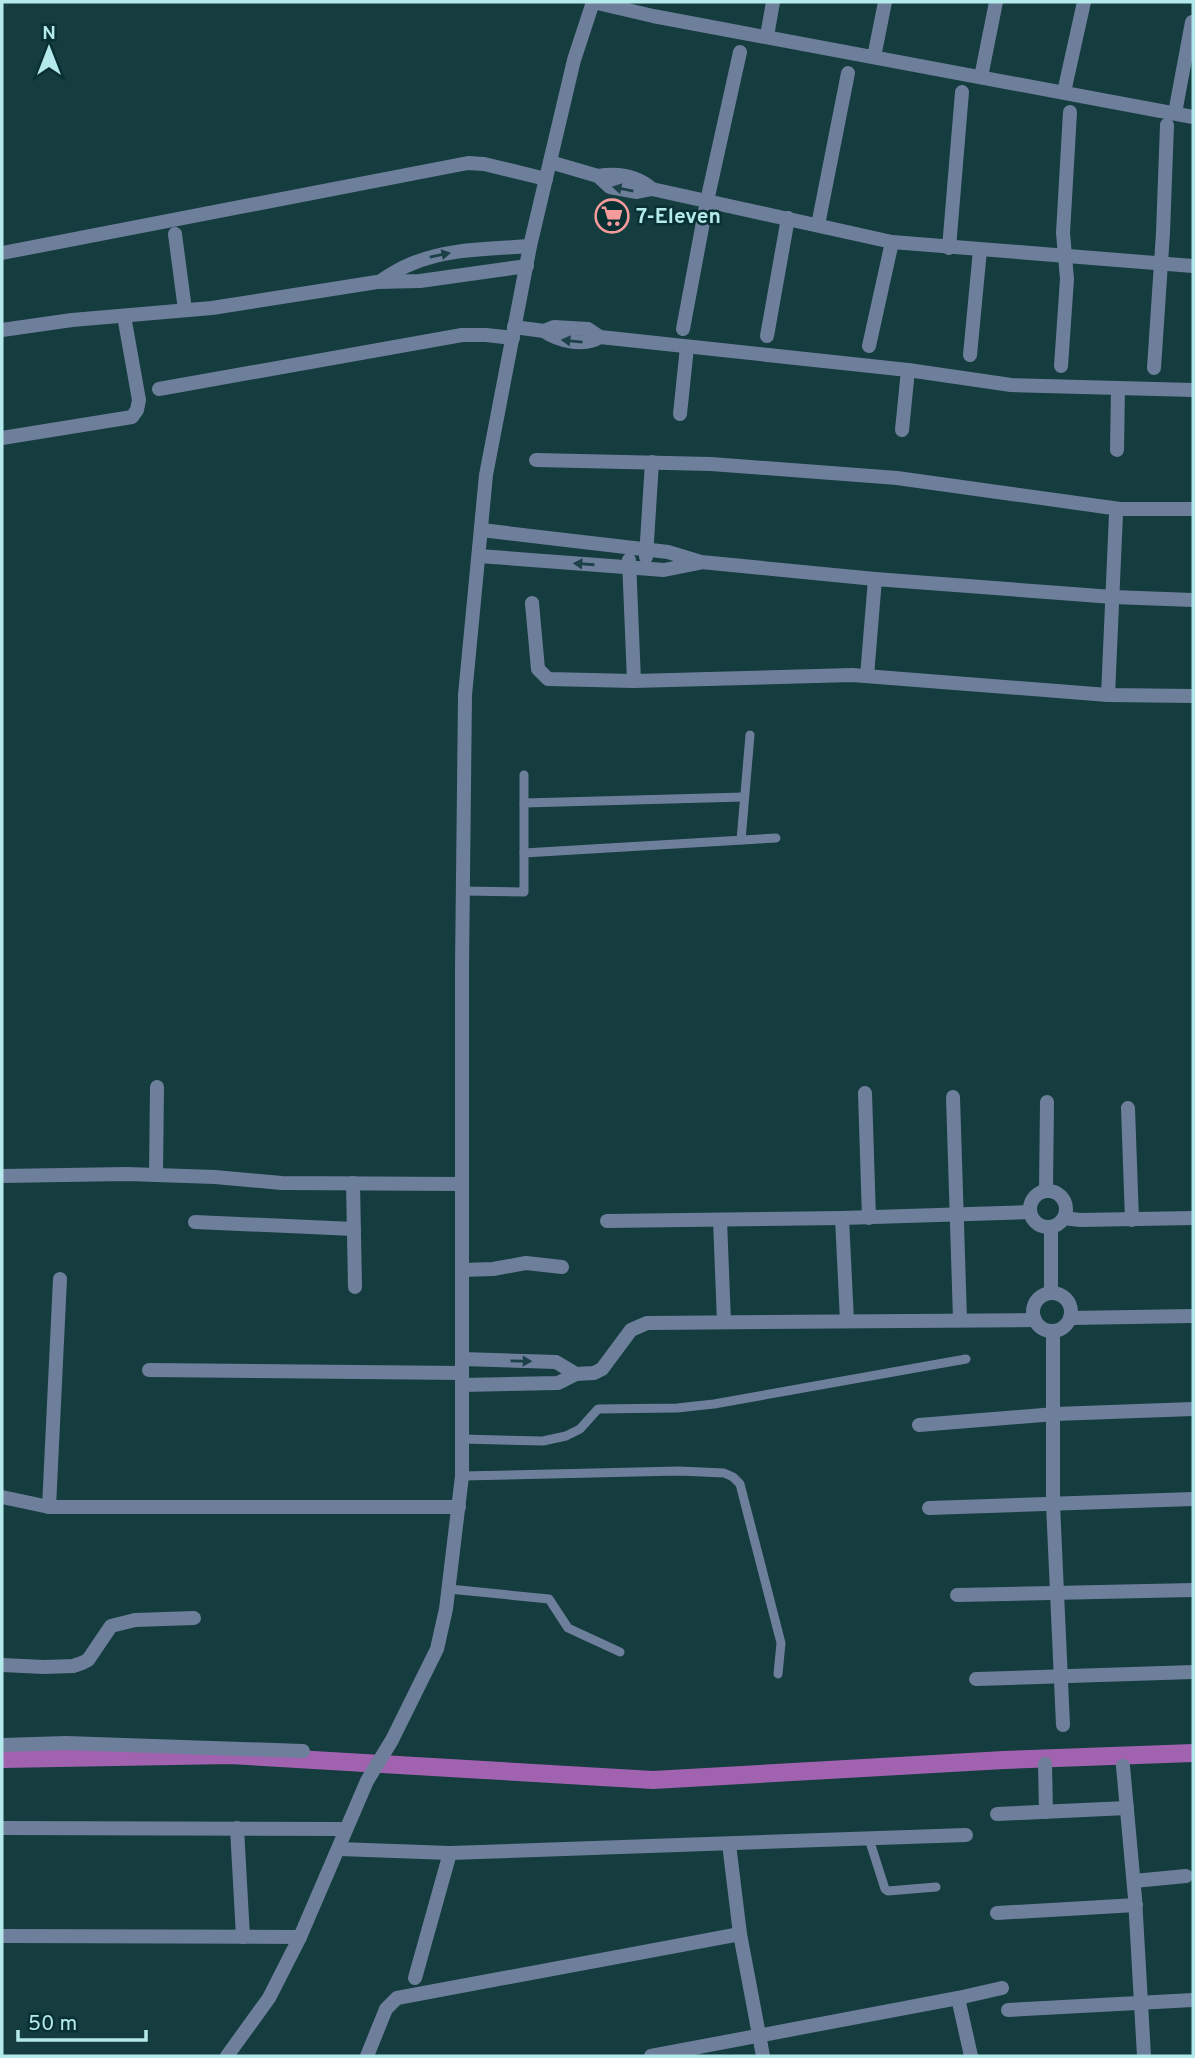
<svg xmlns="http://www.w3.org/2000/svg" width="1195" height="2058" font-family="Overpass,sans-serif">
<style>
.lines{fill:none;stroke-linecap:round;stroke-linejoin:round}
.canal{stroke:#a163af;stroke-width:18}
.service{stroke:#6d7f9b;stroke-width:9}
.minor{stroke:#6d7f9b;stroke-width:14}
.tertiary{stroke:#6d7f9b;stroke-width:14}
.oneway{fill:#1d4148}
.labels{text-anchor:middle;stroke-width:5;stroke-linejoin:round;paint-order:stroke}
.poi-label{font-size:21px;font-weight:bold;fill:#b5eaed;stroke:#093133;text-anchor:start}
</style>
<rect width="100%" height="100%" fill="#153c3e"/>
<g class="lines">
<polyline class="canal" points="2,1759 230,1755 653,1780 1004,1760 1193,1753"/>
<g class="service">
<polyline points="524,803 744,797"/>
<polyline points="741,840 750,735"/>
<polyline points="524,853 776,838"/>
<polyline points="463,891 524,892 524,775"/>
<polyline points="462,1439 543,1441 566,1436 580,1429 598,1409 677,1408 714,1404 966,1359"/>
<polyline points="462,1476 679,1471 724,1473 733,1477 740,1484 781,1643 778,1674"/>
<polyline points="449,1589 549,1599 568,1628 620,1652"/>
<polyline points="869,1839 885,1889 888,1891 936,1887"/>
</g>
<g class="minor">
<polyline points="593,2 653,16 1193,117"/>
<polyline points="767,36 773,2"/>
<polyline points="874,57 885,2"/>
<polyline points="981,77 996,2"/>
<polyline points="1064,92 1084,2"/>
<polyline points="1175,113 1192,22"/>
<polyline points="550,162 598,176 610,187 637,192 652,189 892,242 1193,266"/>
<path d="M598,176C617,173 637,176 652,189"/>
<polyline points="818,225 848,73"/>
<polyline points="175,234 185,310"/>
<polyline points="949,248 962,92"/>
<polyline points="2,253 468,163 484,164 546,179"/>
<path d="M382,280C391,274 401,268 411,264C448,248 491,249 530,246"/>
<polyline points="514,327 544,331 554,327 588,329 600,337 908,370 1011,385 1193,390"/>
<polyline points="683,329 707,201 740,52"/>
<polyline points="2,330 72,320 212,308 377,282 420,281 527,266"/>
<path d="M544,331C558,341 585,347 600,337"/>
<polyline points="767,336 788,218"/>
<polyline points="869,346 892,242"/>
<polyline points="970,355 980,250"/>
<polyline points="1061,366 1067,279 1063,233 1070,112"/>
<polyline points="1154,368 1163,233 1167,125"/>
<polyline points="159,389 462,335 486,335 513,338"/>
<polyline points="680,414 687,347"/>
<polyline points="902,430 908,370"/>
<polyline points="2,438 132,417 137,410 139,400 124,316"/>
<polyline points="1117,450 1118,388"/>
<polyline points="536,460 711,464 897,478 1120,509"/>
<polyline points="481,530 668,552 701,562 875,579 1113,597 1193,600"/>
<polyline points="479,556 664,570 699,563"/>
<polyline points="646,557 652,462"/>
<polyline points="629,560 634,681"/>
<polyline points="532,603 538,669 548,679 634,681 852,675 1108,695 1193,696"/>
<polyline points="867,676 875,579"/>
<polyline points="1108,695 1116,514 1120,509 1193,509"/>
<polyline points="865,1093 869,1218"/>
<polyline points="953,1097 960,1319"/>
<polyline points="1128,1108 1132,1220"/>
<polyline points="156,1175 157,1087"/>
<polyline points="2,1176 127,1174 215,1177 282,1183 462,1184"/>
<polyline points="353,1183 355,1287"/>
<polyline points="1046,1190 1047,1102"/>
<circle cx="1048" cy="1209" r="18"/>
<polyline points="842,1218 847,1321"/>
<polyline points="1064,1218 1080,1220 1193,1218"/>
<polyline points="720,1220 724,1322"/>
<polyline points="607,1221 842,1218 1030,1212"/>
<polyline points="195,1222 354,1229"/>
<polyline points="462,1270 493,1269 526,1263 562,1267"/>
<polyline points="1051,1293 1051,1227"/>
<circle cx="1052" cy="1312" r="19"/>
<polyline points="1070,1318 1193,1316"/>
<polyline points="1053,1331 1053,1504 1063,1725"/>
<polyline points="462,1359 556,1362 576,1374"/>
<polyline points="149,1370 462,1373"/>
<polyline points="462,1385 558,1383 576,1374 594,1373 602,1369 631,1330 647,1323 1035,1320"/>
<polyline points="919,1425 1055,1414 1193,1409"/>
<polyline points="2,1497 49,1507 459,1507"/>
<polyline points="49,1507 60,1279"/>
<polyline points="929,1508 1193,1499"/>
<polyline points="957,1595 1193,1590"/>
<polyline points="2,1665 44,1667 73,1666 82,1663 88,1660 111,1626 135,1620 194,1618"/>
<polyline points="976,1679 1193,1672"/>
<polyline points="2,1745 66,1743 303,1751"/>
<polyline points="1045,1764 1046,1812"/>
<polyline points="1123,1766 1135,1898 1144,2056"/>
<polyline points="997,1814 1127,1808"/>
<polyline points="2,1828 344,1829"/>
<polyline points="237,1828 243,1937"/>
<polyline points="729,1844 740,1934 763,2056"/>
<polyline points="339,1849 450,1853 966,1835"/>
<polyline points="1134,1881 1186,1876"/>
<polyline points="997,1913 1136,1905"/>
<polyline points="2,1936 300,1937"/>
<polyline points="415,1978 450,1853"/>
<polyline points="958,1998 971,2056"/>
<polyline points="1008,2010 1193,2000"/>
<polyline points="367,2056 386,2009 397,1998 740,1934"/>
<polyline points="651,2056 958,1998 1002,1988"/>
</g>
<polyline class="tertiary" points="227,2056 269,1998 300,1937 367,1781 392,1740 437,1649 446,1609 462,1476 462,968 465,695 486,475 530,246 574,60 593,2"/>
</g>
<defs><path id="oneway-solid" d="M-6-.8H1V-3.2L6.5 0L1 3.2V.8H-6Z" transform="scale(1.75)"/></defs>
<g class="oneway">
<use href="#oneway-solid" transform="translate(623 189) rotate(-169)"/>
<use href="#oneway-solid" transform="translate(440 255) rotate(-12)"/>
<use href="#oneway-solid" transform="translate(572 341) rotate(-174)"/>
<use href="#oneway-solid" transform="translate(584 564) rotate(-176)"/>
<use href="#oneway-solid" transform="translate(521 1361) rotate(1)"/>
</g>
<defs>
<symbol id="supermarket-ring" viewBox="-11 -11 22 22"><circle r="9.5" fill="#093133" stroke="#f59b9b" stroke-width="1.5"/><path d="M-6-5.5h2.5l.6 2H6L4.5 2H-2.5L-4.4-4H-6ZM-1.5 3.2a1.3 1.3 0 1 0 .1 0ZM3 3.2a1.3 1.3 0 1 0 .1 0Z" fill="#f59b9b"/></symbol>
</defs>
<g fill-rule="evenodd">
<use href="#supermarket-ring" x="593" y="197" width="38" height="38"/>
</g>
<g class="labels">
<g class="poi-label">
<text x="636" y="223">7-Eleven</text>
</g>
</g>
<rect width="1195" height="2058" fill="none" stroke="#b5eaed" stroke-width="7"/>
<g transform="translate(49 49)" stroke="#093133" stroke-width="5" paint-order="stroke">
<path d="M0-5L12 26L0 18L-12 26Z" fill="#b5eaed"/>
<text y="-10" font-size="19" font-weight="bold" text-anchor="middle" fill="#b5eaed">N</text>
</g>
<path d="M18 2030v10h128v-10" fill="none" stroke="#b5eaed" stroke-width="3.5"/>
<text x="28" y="2030" font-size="21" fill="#b5eaed" stroke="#093133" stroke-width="5" paint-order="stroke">50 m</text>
</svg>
